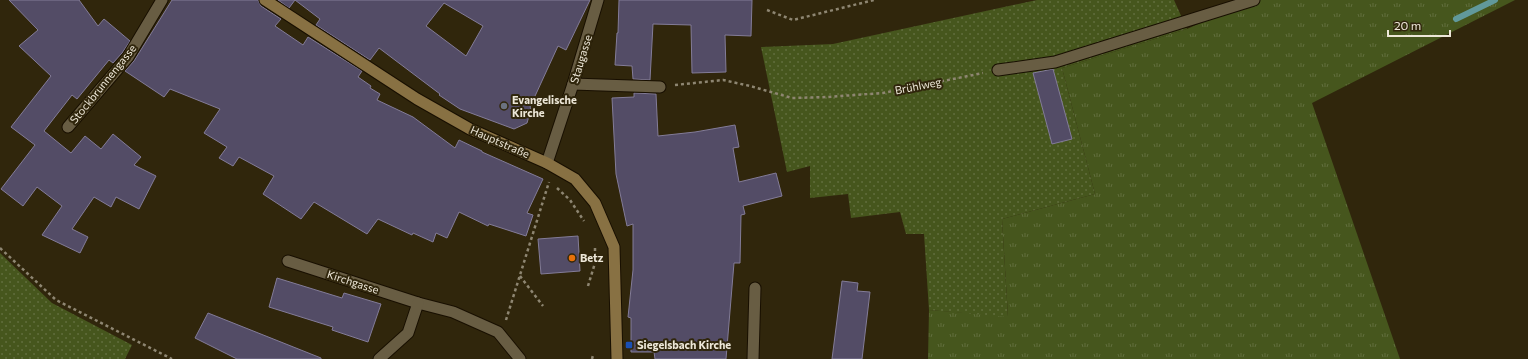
<svg xmlns="http://www.w3.org/2000/svg" width="1528" height="359" font-family="Commissioner,sans-serif">
<style>
.grass{fill:url(#grass-tufts)}
.garden{fill:url(#garden-dots)}
.lines{fill:none;stroke-linecap:round;stroke-linejoin:round}
.stream{stroke:#61999b;stroke-width:6}
.building{fill:#534c66;stroke:#837c98;fill-rule:evenodd}
.service-casing{stroke:#180f00;stroke-width:13}
.minor-casing{stroke:#180f00;stroke-width:13}
.tertiary-casing{stroke:#180f00;stroke-width:13}
.secondary-casing{stroke:#180f00;stroke-width:13}
.path{stroke:#8e8672;stroke-width:2.5;stroke-dasharray:3 3;stroke-linecap:butt}
.service{stroke:#685d43;stroke-width:11}
.minor{stroke:#685d43;stroke-width:11}
.tertiary{stroke:#685d43;stroke-width:11}
.secondary{stroke:#887143;stroke-width:11}
.worship-dot{fill:#6b7280;stroke:#30260c;stroke-width:1.5}
.food-dot{fill:#e8710a;stroke:#30260c;stroke-width:1.5}
.transit-dot{fill:#1a4fb4;stroke:#30260c;stroke-width:1.5}
.labels{text-anchor:middle;stroke-width:4;stroke-linejoin:round;paint-order:stroke}
.street-label{font-size:11px;fill:#ede7d8;stroke:#30260c}
.poi-label{font-size:11px;font-weight:bold;fill:#ede7d8;stroke:#30260c;text-anchor:start}
</style>
<defs>
<pattern id="grass-tufts" width="24" height="20" patternUnits="userSpaceOnUse"><rect width="24" height="20" fill="#46561d"/><path d="M3 7l-1-3M5 7V3M7 7l1-3M15 17l-1-3M17 17v-4M19 17l1-3" fill="none" stroke="#616e3d"/></pattern>
<pattern id="garden-dots" width="8" height="8" patternUnits="userSpaceOnUse"><rect width="8" height="8" fill="#46561d"/><path d="M2 2h.1M6 6h.1" fill="none" stroke="#616e3d" stroke-width="1.8" stroke-linecap="round"/></pattern>
</defs>
<rect width="100%" height="100%" fill="#30260c"/>
<polygon class="grass" points="1251,0 1515,0 1312,103 1400,359 928,359 929,310 1008,316 1002,219 1095,194 1062,68 1187,29"/>
<g class="garden">
<polygon points="1037,0 1174,0 1187,29 1062,68 1095,194 1002,219 1008,317 929,310 924,234 906,234 900,212 851,218 848,194 810,198 810,166 787,172 761,47 833,44"/>
<polygon points="0,253 52,303 132,345 125,359 0,359"/>
</g>
<g class="lines">
<polyline class="stream" points="1456,19 1495,0"/>
</g>
<g class="building">
<polygon points="9,0 79,0 98,26 104,19 130,41 122,53 113,63 109,60 77,99 72,95 44,131 71,153 85,136 101,149 113,134 141,157 134,165 156,176 139,209 116,197 111,207 94,197 72,229 88,237 80,253 42,235 62,206 37,187 23,206 1,189 35,145 11,127 51,76 19,46 38,30"/>
<polygon points="172,0 258,0 261,6 281,19 275,26 303,45 308,37 362,71 358,77 371,86 370,88 380,94 377,100 413,117 455,148 459,140 482,151 482,152 543,179 527,213 533,215 526,236 489,224 488,226 459,212 447,238 436,233 433,242 413,233 412,235 378,219 367,234 314,202 301,219 263,194 274,176 239,157 233,166 219,158 227,147 204,133 220,109 170,89 164,97 125,71 134,61"/>
<path d="M278,0H590L566,50L558,46L530,107L531,109L527,123L514,129L460,109L439,95L440,94L379,48L370,60L316,25L320,19L295,0L289,8ZM444,3L483,26L466,56L426,26Z"/>
<polygon points="619,0 752,0 751,36 725,35 726,72 692,73 691,25 653,24 650,80 633,79 632,66 615,65 617,33 618,33"/>
<polygon points="1053,69 1072,139 1052,144 1033,73"/>
<polygon points="634,93 656,94 658,136 695,132 735,125 739,147 733,148 739,182 776,173 782,196 743,206 745,214 741,215 740,263 734,263 726,359 655,359 654,352 631,352 631,318 628,317 633,270 633,224 627,226 616,174 612,98 634,97"/>
<polygon points="578,236 580,271 541,274 538,239"/>
<polygon points="277,278 342,298 344,293 381,304 368,342 332,330 333,327 269,307"/>
<polygon points="842,281 858,283 857,291 870,292 862,359 832,359"/>
<polygon points="208,313 321,358 321,359 237,359 195,338"/>
</g>
<g class="lines">
<defs>
<g id="service">
<polyline points="998,70 1055,62 1254,0"/>
<polyline points="573,84 660,87"/>
</g>
<g id="minor">
<polyline points="68,127 128,57 162,0"/>
<polyline points="288,261 418,303 453,312 498,332 520,359"/>
<polyline points="379,359 408,333 418,303"/>
<polyline points="753,359 755,288"/>
</g>
<polyline id="tertiary" points="547,163 573,84 598,0"/>
<polyline id="secondary" points="265,0 417,99 470,129 547,163 575,179 595,203 614,247 617,359"/>
</defs>
<use href="#service" class="service-casing"/>
<use href="#minor" class="minor-casing"/>
<use href="#tertiary" class="tertiary-casing"/>
<use href="#secondary" class="secondary-casing"/>
<g class="path">
<polyline points="767,10 793,20 874,0"/>
<polyline points="675,85 723,80 750,86 792,98 827,97 883,93 983,73"/>
<polyline points="557,188 570,200 584,221"/>
<polyline points="0,248 56,300 172,359"/>
<polyline points="520,276 543,306"/>
<polyline points="588,286 595,263 595,246"/>
<polyline points="506,320 549,182"/>
<polyline points="592,359 593,355"/>
</g>
<use href="#service" class="service"/>
<use href="#minor" class="minor"/>
<use href="#tertiary" class="tertiary"/>
<use href="#secondary" class="secondary"/>
</g>
<circle class="worship-dot" cx="504" cy="106" r="4"/>
<circle class="food-dot" cx="572" cy="258" r="4"/>
<rect class="transit-dot" x="625" y="341" width="8" height="8" rx="2"/>
<g class="labels">
<g class="street-label">
<text transform="translate(581 59) rotate(-73)" y="4">Staugasse</text>
<text transform="translate(103 84) rotate(-51)" y="4">Stockbrunnengasse</text>
<text transform="translate(918 86) rotate(-11)" y="4">Brühlweg</text>
<text transform="translate(500 142) rotate(24)" y="4">Hauptstraße</text>
<text transform="translate(353 282) rotate(18)" y="4">Kirchgasse</text>
</g>
<g class="poi-label">
<text x="512" y="104">Evangelische<tspan x="512" dy="13">Kirche</tspan></text>
<text x="580" y="262">Betz</text>
<text x="637" y="349">Siegelsbach Kirche</text>
</g>
</g>
<path d="M1388 30v6h62v-6" fill="none" stroke="#ede7d8" stroke-width="2"/>
<text x="1394" y="30" font-size="12" fill="#ede7d8" stroke="#30260c" stroke-width="3" paint-order="stroke">20 m</text>
</svg>
